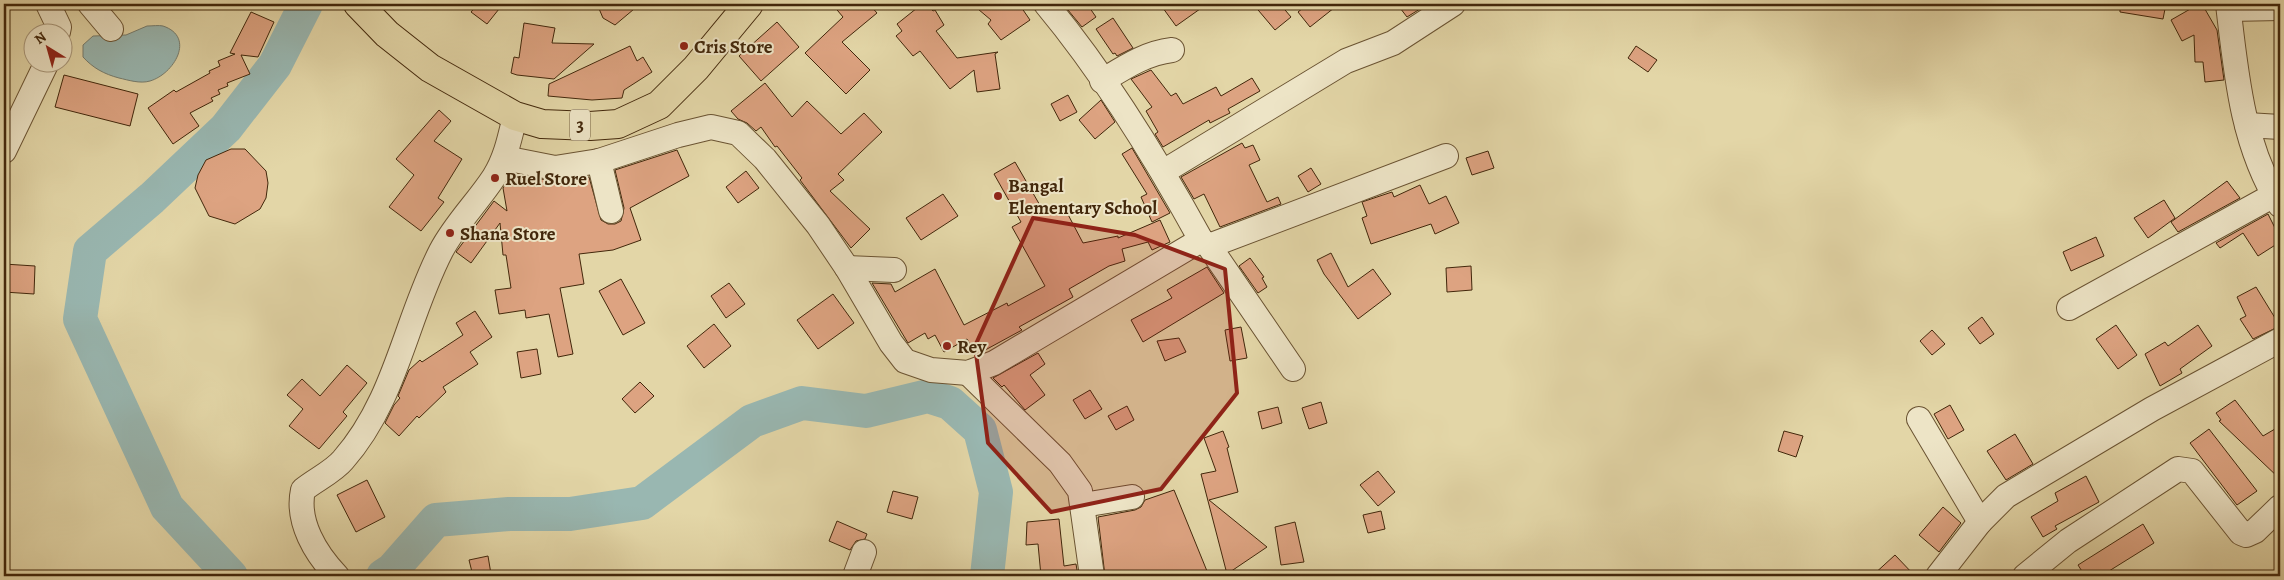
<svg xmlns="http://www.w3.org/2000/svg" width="2284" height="580" font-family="Alegreya,serif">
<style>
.water{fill:#99b7b1;stroke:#767d6f}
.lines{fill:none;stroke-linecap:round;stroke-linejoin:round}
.river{stroke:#99b7b1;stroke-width:34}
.building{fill:#dda381;stroke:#42270b}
.minor-casing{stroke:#6a5332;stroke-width:26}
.highway-casing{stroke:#42270b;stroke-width:30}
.minor{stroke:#ede4c6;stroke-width:24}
.highway{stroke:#e3d6a7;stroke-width:28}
.marked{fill:#8f2418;fill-opacity:0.2;stroke:#8f2418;stroke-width:4;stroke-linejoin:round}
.poi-dot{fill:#8f2418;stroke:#ede4c6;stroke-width:2}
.labels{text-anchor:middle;stroke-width:4;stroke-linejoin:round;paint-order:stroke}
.shield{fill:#ede4c6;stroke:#756043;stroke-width:1}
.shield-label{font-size:18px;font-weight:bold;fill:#42270b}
.poi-label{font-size:19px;font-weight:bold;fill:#42270b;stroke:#ede4c6;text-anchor:start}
</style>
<rect width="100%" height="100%" fill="#e3d6a7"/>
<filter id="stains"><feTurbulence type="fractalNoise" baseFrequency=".004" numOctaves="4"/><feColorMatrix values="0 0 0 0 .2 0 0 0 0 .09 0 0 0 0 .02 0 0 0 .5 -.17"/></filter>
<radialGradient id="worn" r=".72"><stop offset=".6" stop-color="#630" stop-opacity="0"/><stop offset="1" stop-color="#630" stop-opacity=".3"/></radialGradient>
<path class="water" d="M147,26C152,26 159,25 163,26C196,37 174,74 150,81C140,84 128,80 119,78C104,74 93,68 83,57V45L93,36L126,35Z"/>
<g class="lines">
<g class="river">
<polyline points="231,576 167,507 80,319 90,251 152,198 226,128 275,65 306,4"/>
<polyline points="383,576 392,570 436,520 509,514 570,514 642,503 752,421 802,403 866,411 928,396 950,403 980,430 996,492 987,576"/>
</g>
</g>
<g class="building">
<polygon points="478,4 503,4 487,24 471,12"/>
<polygon points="597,4 640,4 615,25 603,18"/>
<polygon points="832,4 869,4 877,13 842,42 870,70 846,94 805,53 843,17"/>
<polygon points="922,4 926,4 933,11 935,10 944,25 936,31 957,58 998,52 995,54 1000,89 977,92 974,70 950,89 920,51 913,56 896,36 902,31 897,24"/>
<polygon points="972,4 1019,4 1030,20 1001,40 988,24 991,20"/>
<polygon points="1063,4 1087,4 1096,17 1082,27"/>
<polygon points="1160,4 1207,4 1176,26"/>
<polygon points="1253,4 1280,4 1291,17 1275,30"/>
<polygon points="1308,4 1339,4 1310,27 1298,12"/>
<polygon points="1397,4 1428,4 1407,17"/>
<polygon points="2120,4 2166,4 2163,19 2120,12"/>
<polygon points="2199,4 2202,4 2217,30 2224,80 2205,82 2203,62 2195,62 2194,35 2182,41 2171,20"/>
<polygon points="251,12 274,22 258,57 241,55 250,74 227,83 228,86 218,90 220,94 211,98 213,101 190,113 199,126 173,144 148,108 174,90 176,92 210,73 209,71 220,66 218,61 235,54 230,53"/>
<polygon points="1113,18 1133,48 1117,56 1115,53 1113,54 1096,29"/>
<polygon points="777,22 799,47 761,81 739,56"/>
<polygon points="524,23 555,28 552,43 594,44 554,79 517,75 511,73 514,57 519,58"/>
<polygon points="630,46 637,61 643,57 652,72 624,90 622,98 592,100 548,96 549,84"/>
<polygon points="1636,46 1657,60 1648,72 1628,58"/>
<polygon points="1151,70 1171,96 1176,93 1183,104 1216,87 1221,96 1252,78 1260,91 1228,109 1230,113 1210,123 1209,120 1163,147 1155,134 1158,132 1146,111 1152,107 1131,79"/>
<polygon points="64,75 138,94 130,126 55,107"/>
<polygon points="765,83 792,117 807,101 841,134 864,113 882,132 838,174 844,180 830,191 870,229 851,248 800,180 802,178 777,146 775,147 761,127 756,131 747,123 738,119 731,111"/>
<polygon points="1068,95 1077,112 1060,121 1051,104"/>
<polygon points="1101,100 1115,122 1095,139 1079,120"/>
<polygon points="439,110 451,121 434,141 462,159 438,198 444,202 421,231 389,207 414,175 396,159"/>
<polygon points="1242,143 1245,148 1253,145 1260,160 1249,165 1267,202 1278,197 1281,204 1220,227 1204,194 1194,199 1181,177"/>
<polygon points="1132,148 1170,213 1152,222 1141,197 1147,194 1122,154"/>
<polygon points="231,149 245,149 266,171 268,183 266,198 260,209 235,224 209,216 195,188 198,175 206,160"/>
<polygon points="677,150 689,176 630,208 641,240 613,250 579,254 584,284 560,288 573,354 558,357 549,314 526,318 525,310 499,314 495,290 511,288 506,255 503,255 500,223 471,263 456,252 494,201 507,211 503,188 505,185 536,178 557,182 589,177 601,220 608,224 615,224 621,221 624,208 615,170"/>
<polygon points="1488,151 1494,168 1472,175 1466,158"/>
<polygon points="1015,162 1045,214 1063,205 1083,243 1118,236 1118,238 1160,220 1170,242 1152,250 1148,242 1122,249 1125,261 1109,266 1069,289 1073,297 1019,327 1022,330 976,355 967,339 944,352 935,335 928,339 925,333 908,343 872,283 891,284 895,292 935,269 964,325 1007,303 1008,306 1045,286 1012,227 1021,222 994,174"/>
<polygon points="1311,168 1321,184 1308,192 1298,176"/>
<polygon points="746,171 759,188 738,203 726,187"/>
<polygon points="2227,181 2240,198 2178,232 2171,222"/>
<polygon points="1420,185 1429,204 1446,196 1459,223 1435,234 1431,224 1371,244 1362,218 1367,216 1362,202 1392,192 1394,197"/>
<polygon points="943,194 958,216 921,240 906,218"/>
<polygon points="2164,200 2175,218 2148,238 2134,218"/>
<polygon points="2268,214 2280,238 2280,242 2258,256 2243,233 2220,248 2216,243"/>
<polygon points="2096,237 2104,256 2071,271 2063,252"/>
<polygon points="1331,253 1348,287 1373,269 1391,294 1358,319 1324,274 1317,260"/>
<polygon points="1250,258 1264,277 1262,278 1267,287 1258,293 1239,266"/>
<polygon points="4,264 35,266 34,294 4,292"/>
<polygon points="1471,266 1472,290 1447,292 1446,268"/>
<polygon points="1207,267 1224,293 1143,342 1131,320 1172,298 1167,290"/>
<polygon points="621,279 645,323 623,335 599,291"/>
<polygon points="729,283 745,304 726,318 711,296"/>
<polygon points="2256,287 2280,326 2253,339 2240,319 2246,316 2237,297"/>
<polygon points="833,294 854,323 818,349 797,320"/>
<polygon points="475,311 492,337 470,352 478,364 443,387 446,392 419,418 417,416 399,436 385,423 394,405 400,398 398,396 409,370 420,360 422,362 463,335 456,323"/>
<polygon points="1982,317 1994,334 1980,344 1968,328"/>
<polygon points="714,324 731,346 704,368 687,346"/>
<polygon points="2116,325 2137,355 2118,369 2096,339"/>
<polygon points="2198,325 2212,346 2180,369 2182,373 2160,386 2145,354 2165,342 2168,346"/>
<polygon points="1241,327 1247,358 1230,361 1225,330"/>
<polygon points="1932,330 1945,344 1932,355 1920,341"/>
<polygon points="1179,338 1186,352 1165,361 1157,341"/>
<polygon points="537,349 541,374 521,378 517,352"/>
<polygon points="1038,353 1045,364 1030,375 1045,395 1025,410 1004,385 1002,387 993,378"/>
<polygon points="347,365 367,383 343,412 347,416 319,449 289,426 303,409 287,395 302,379 320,396"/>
<polygon points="640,382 654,396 635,413 622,399"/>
<polygon points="1090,390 1102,409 1085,419 1073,400"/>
<polygon points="2235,400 2263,436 2280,426 2280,479 2219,421 2221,420 2216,413"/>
<polygon points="1321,402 1327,423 1309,429 1302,408"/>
<polygon points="1950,405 1964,430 1948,439 1934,414"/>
<polygon points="1127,406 1134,420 1116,430 1108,416"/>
<polygon points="1278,407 1282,423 1262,429 1258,412"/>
<polygon points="2209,429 2257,491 2237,505 2190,443"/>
<polygon points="1223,431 1229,447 1227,448 1238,492 1209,500 1267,547 1227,574 1201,474 1216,471 1204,438"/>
<polygon points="1784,431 1803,436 1796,457 1778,451"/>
<polygon points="2015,434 2033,464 2006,480 1987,451"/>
<polygon points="1378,471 1395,492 1378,506 1360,485"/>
<polygon points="2086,476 2099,502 2055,526 2057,529 2043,537 2031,517 2058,501 2055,493"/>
<polygon points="367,480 385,517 356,532 337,495"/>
<polygon points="1174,490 1209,576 1105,576 1098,517 1135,510 1141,507 1145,500"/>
<polygon points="893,491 918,497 912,519 887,512"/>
<polygon points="1943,507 1961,523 1939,552 1919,535"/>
<polygon points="1381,511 1385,529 1368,533 1363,515"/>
<polygon points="1059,519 1064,566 1076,564 1078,576 1041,576 1038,544 1026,545 1027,522"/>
<polygon points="837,521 867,534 865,539 856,541 850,550 829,541"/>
<polygon points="1295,522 1304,562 1281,565 1275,527"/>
<polygon points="2143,524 2154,543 2101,576 2085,576 2078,565"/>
<polygon points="1895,555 1915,576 1872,576"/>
<polygon points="488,556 491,574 473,576 469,560"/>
</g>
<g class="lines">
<defs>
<g id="minor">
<polyline points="48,4 59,27 58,32"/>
<polyline points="90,4 111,29"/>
<path d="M1046,4C1106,76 1156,158 1201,240L1209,246L1293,369"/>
<path d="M2228,4C2236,73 2242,145 2280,205"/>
<polyline points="2229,9 2280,8"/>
<path d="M1102,81C1125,67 1146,53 1172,50"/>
<polyline points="2247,125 2280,127"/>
<polyline points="4,151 47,62"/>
<polyline points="504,158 555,168 599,161 678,135 711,127 738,133 765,159 818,225 847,268 891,343 905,361 931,370 968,373 994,363 1201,240"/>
<polyline points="599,161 611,211"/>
<polyline points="1163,172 1346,61 1393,43 1453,4"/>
<polyline points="1209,246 1446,156"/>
<polyline points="847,268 894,270"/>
<polyline points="2069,308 2274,195"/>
<polyline points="968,373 1060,463 1080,491 1092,576"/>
<polyline points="1919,419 1980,522"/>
<polyline points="1083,505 1132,497"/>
<path d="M337,576C316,554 296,522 303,490C315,480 333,472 343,460C396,400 405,321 441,251C455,224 477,203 494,177C506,158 510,137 515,116"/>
<polyline points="855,576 864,552"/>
<polyline points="1938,576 1980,522 2006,496 2152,409 2280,340"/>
<polyline points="2025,576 2068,541 2178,469 2192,471 2241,533 2246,535 2255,531 2280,507"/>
</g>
<polyline id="highway" points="358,4 387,34 430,68 515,116 542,124 590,126 618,124 659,105 696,68 749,4"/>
</defs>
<use href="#minor" class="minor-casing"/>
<use href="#highway" class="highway-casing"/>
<use href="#minor" class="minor"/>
<use href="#highway" class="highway"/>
</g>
<path class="marked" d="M1033,218L1135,235L1225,269L1237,393L1161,489L1051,512L988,443L975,346Z"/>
<g class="poi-dot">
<circle cx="684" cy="46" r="5"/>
<circle cx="495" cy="178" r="5"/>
<circle cx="998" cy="196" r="5"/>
<circle cx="450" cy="233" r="5"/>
<circle cx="947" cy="346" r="5"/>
</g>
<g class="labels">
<rect class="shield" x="570" y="109.5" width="20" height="31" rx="4"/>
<g class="shield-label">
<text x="580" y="131">3</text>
</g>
<g class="poi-label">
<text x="694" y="53">Cris Store</text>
<text x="505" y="185">Ruel Store</text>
<text x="1008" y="192">Bangal<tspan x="1008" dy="22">Elementary School</tspan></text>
<text x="460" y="240">Shana Store</text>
<text x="957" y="353">Rey</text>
</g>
</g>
<rect width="2284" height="580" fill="none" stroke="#e3d6a7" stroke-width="20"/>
<rect x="5" y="5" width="2274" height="570" fill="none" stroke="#42270b" stroke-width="2.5"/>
<rect x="10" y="10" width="2264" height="560" fill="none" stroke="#42270b"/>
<g transform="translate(48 48) rotate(323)"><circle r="24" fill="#ede4c6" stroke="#a9987b"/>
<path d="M0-4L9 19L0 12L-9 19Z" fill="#8f2418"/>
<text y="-8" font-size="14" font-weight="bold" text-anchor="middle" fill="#42270b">N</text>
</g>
<rect width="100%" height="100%" filter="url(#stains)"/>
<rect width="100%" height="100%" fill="url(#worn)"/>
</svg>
